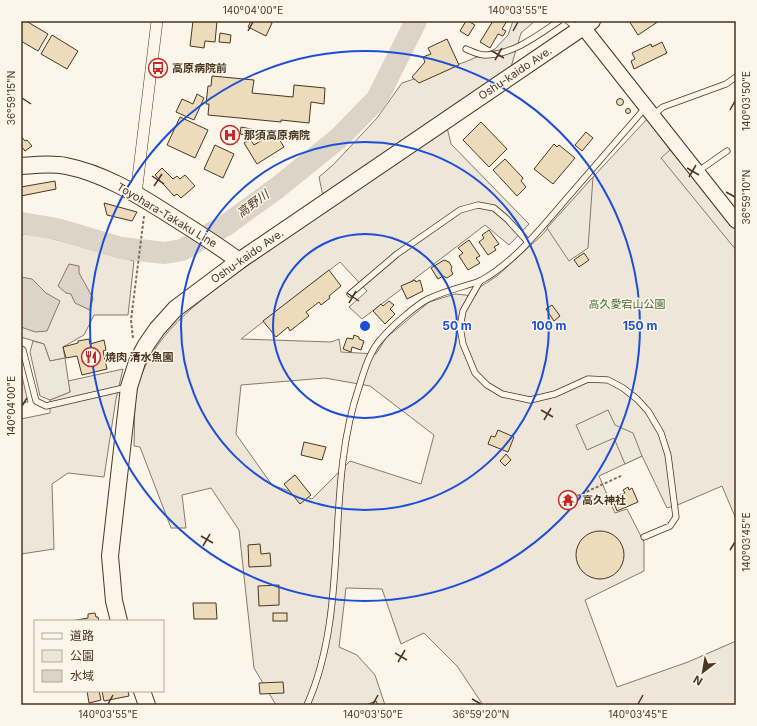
<svg xmlns="http://www.w3.org/2000/svg" width="757" height="726" font-family="Inter,'Noto Sans JP',sans-serif">
<style>
.green{fill:#ede6d9;stroke:#887966;fill-rule:evenodd}
.parking{fill:#ede7d9;stroke:#887966}
.water{fill:#dcd4c6;stroke:#887966}
.lines{fill:none;stroke-linecap:round;stroke-linejoin:round}
.river{stroke:#dcd4c6;stroke-width:22}
.building{fill:#ecdcbc;stroke:#4a3520}
.service-casing{stroke:#4a3520;stroke-width:7}
.minor-casing{stroke:#4a3520;stroke-width:12}
.tertiary-casing{stroke:#4a3520;stroke-width:16}
.secondary-casing{stroke:#4a3520;stroke-width:18}
.path{stroke:#7f6f5c;stroke-width:2;stroke-dasharray:3 2;stroke-linecap:butt}
.service{stroke:#fbf6e9;stroke-width:5.5}
.minor{stroke:#fbf6e9;stroke-width:11}
.tertiary{stroke:#fbf6e9;stroke-width:14}
.secondary{stroke:#fbf6e9;stroke-width:16}
.ticks{fill:none;stroke:#4a3520;stroke-width:1.5}
.ring{fill:none;stroke:#1d4ed8;stroke-width:2}
.labels{text-anchor:middle;stroke-width:3;stroke-linejoin:round;paint-order:stroke}
.poi-label{font-size:11px;font-weight:bold;fill:#4a3520;stroke:#fbf6e9;text-anchor:start}
.street-label{font-size:11px;fill:#4a3520;stroke:#fbf6e9}
.park-label{font-size:11px;fill:#436837;stroke:#fbf6e9}
.water-label{font-size:12px;font-style:italic;fill:#4a3520;stroke:#fbf6e9}
.centre{fill:#1d4ed8;stroke:#fbf6e9;stroke-width:2}
.ring-label{font-size:12px;text-anchor:middle;font-weight:bold;fill:#1d4ed8;stroke:#fbf6e9;stroke-width:3;stroke-linejoin:round;paint-order:stroke}
.neatline{fill:none;stroke:#4a3520;stroke-width:1.5}
.ticks-label{font-size:10px;text-anchor:middle;fill:#4a3520}
</style>
<rect width="100%" height="100%" fill="#fbf6e9"/>
<g class="green">
<path d="M513,21H535L521,33L511,67L444,115L451,144L529,224L509,245L485,225L362,319L349,307L367,291L340,262L241,339L331,342L339,339L341,352L376,354L386,338L429,302L455,294L475,296L480,287L497,276L541,236L593,177L647,119L670,150L736,228V519L722,486L680,504L667,508L642,456L599,476L615,513L627,509L644,542V571L585,600L617,687L688,662L736,641V705H483L457,666L424,633L401,644L382,589L346,588L339,647L357,655L375,675L385,705H276L254,668L239,530L211,488L182,495L186,528H171L140,447L134,446C135,425 133,402 139,382C156,328 208,295 251,263C276,246 301,228 326,211L319,177L333,165L377,118L402,83L465,62L495,49L508,35ZM325,378L370,386L434,435L421,484L350,461L312,499L272,485L236,434L241,385Z"/>
<polygon points="21,234 36,234 134,261 128,315 94,315 84,335 63,347 65,358 50,361 44,344 21,337"/>
<polygon points="123,369 116,399 104,477 68,473 52,484 54,549 21,554 21,419 50,413 50,400 70,392 68,381"/>
<polygon points="21,372 28,402 21,403"/>
</g>
<g class="parking">
<polygon points="670,150 736,228 736,250 661,158"/>
<polygon points="593,177 588,248 569,261 547,228"/>
<polygon points="33,341 44,344 50,361 65,358 70,392 50,400 40,396 30,352"/>
<polygon points="608,410 615,425 633,433 642,456 625,464 614,438 587,450 576,425"/>
</g>
<g class="water">
<polygon points="69,264 79,266 79,273 93,298 90,310 75,303 71,294 66,293 58,286"/>
<polygon points="21,277 32,279 46,293 60,301 47,331 35,332 21,327"/>
</g>
<g class="lines">
<polyline class="river" points="21,223 57,229 121,248 165,253 182,250 226,225 277,188 339,138 377,99 416,21"/>
</g>
<g class="building">
<polygon points="21,21 26,21 48,34 38,51 21,41"/>
<polygon points="193,21 217,21 215,42 205,41 204,48 190,46"/>
<polygon points="251,21 269,21 272,23 266,36 248,27"/>
<polygon points="466,21 468,21 475,25 468,36 460,31"/>
<polygon points="493,21 507,21 502,29 506,31 503,36 498,34 490,48 480,42"/>
<polygon points="629,21 659,21 638,35"/>
<polygon points="220,33 231,35 230,43 219,42"/>
<polygon points="52,35 78,51 67,69 41,54"/>
<polygon points="447,39 459,65 419,83 412,77 425,62 423,57 431,54 428,48"/>
<polygon points="662,42 667,53 634,69 631,61 635,59 632,53 651,44 652,47"/>
<polygon points="212,76 254,80 252,93 293,97 294,85 325,88 324,104 311,102 309,123 281,120 281,122 208,115 209,104 206,104 208,86 211,86"/>
<polygon points="197,94 204,98 194,120 176,112 182,99 193,104"/>
<circle cx="620" cy="102" r="3.5"/>
<circle cx="628" cy="111" r="2.5"/>
<polygon points="180,117 208,130 195,158 167,145"/>
<polygon points="481,122 507,149 489,167 463,140"/>
<polygon points="241,127 256,130 255,136 240,134"/>
<polygon points="275,132 284,147 257,164 244,143 250,139 254,145"/>
<polygon points="586,132 593,138 582,151 575,145"/>
<polygon points="21,136 25,141 27,140 32,146 25,151 21,146"/>
<polygon points="554,144 557,147 559,145 575,158 553,184 534,169"/>
<polygon points="215,145 234,154 223,178 204,169"/>
<polygon points="505,159 523,178 521,181 526,187 517,196 493,170"/>
<polygon points="162,168 173,179 177,176 180,179 185,175 195,186 181,198 177,194 174,196 155,175"/>
<polygon points="55,181 56,189 21,196 21,187"/>
<polygon points="104,203 137,212 132,221 107,215"/>
<polygon points="489,230 499,244 494,247 496,250 488,255 479,242 484,238 482,235"/>
<polygon points="469,240 480,256 476,258 480,263 468,270 459,256 463,253 458,248"/>
<polygon points="584,253 589,260 579,267 574,260"/>
<polygon points="444,260 449,262 452,267 451,270 453,274 447,278 443,276 438,279 431,268"/>
<polygon points="329,270 341,286 329,296 330,298 321,305 319,302 306,312 309,316 290,331 288,327 276,337 263,321"/>
<polygon points="415,280 416,282 420,280 423,291 407,299 401,286"/>
<polygon points="389,301 394,305 390,309 395,314 385,324 373,311 381,304 383,306"/>
<polygon points="552,305 560,316 554,321 546,309"/>
<polygon points="354,335 359,337 359,339 364,341 361,350 352,347 351,352 343,349 347,338 353,339"/>
<polygon points="89,339 90,344 104,340 106,350 103,351 107,369 82,375 77,356 66,358 63,347 78,343 78,341"/>
<polygon points="498,430 514,437 508,452 488,444 491,436 495,437"/>
<polygon points="304,442 326,447 322,460 301,455"/>
<polygon points="506,454 511,460 505,466 500,461"/>
<polygon points="295,475 311,495 300,504 284,484"/>
<polygon points="628,487 629,490 632,488 638,502 617,511 612,498 625,493 623,490"/>
<polygon points="570,494 573,502 566,505 563,498"/>
<circle cx="600" cy="555" r="24"/>
<polygon points="260,544 261,554 270,553 271,566 249,567 248,545"/>
<polygon points="279,585 279,605 259,606 258,586"/>
<polygon points="193,603 216,603 217,619 194,619"/>
<polygon points="95,613 96,617 98,617 99,621 71,621 88,618 88,614"/>
<rect x="273" y="613" width="14" height="8"/>
<polygon points="283,682 284,693 260,694 259,683"/>
<polygon points="87,691 99,691 101,700 89,703"/>
<polygon points="102,691 128,691 129,696 104,701"/>
<polygon points="376,701 378,705 366,705"/>
</g>
<g class="lines">
<defs>
<g id="service">
<polyline points="568,21 577,28"/>
<path d="M466,49C473,52 480,56 487,55C514,54 538,35 559,21"/>
<polyline points="653,115 663,107 726,84 736,77"/>
<polyline points="697,172 727,151"/>
<polyline points="480,281 463,311 460,327 463,344 475,373 487,385 502,394 530,400 555,394 588,379 608,380 623,388 637,399 648,411 661,433 668,455 676,517 670,526 644,537"/>
<polyline points="350,294 397,254 460,210 478,205 494,208 507,219 528,242"/>
<polyline points="21,349 23,350 36,401 46,406 128,387"/>
<path d="M307,705C351,606 324,489 359,387C364,371 370,350 382,338C391,327 416,305 428,299C444,291 463,287 480,281C513,264 544,225 568,197C594,167 620,137 646,107"/>
</g>
<polyline id="minor" points="136,194 157,21"/>
<polyline id="tertiary" points="583,27 736,221"/>
<g id="secondary">
<path d="M21,166C36,165 51,163 66,166C102,173 135,193 165,212C190,228 215,243 239,261"/>
<polyline points="119,621 114,601 110,556 129,387 137,362 146,345 157,329 175,309 239,261 592,21"/>
<polyline points="142,691 147,705"/>
</g>
</defs>
<use href="#service" class="service-casing"/>
<use href="#minor" class="minor-casing"/>
<use href="#tertiary" class="tertiary-casing"/>
<use href="#secondary" class="secondary-casing"/>
<g class="path">
<polyline points="133,338 131,320 144,216"/>
<polyline points="573,498 623,475"/>
</g>
<use href="#service" class="service"/>
<use href="#minor" class="minor"/>
<use href="#tertiary" class="tertiary"/>
<use href="#secondary" class="secondary"/>
</g>
<path class="ticks" d="M248,31L253,22M513,31L518,22M492,51L504,58M495,60L502,48M22,98L31,104M730,110L735,101M687,168L699,175M152,176L164,184M689,177L696,165M154,186L162,174M726,192L735,197M347,293L359,301M349,303L356,291M22,406L27,398M541,410L553,417M544,420L551,408M201,536L213,543M203,546L210,534M730,550L735,542M395,653L407,660M398,662L405,650M472,699L481,704M108,704L113,695M373,704L378,695M638,704L643,695"/>
<g class="ring">
<circle cx="365" cy="326" r="92"/>
<circle cx="365" cy="326" r="184"/>
<circle cx="365" cy="326" r="275"/>
</g>
<defs>
<symbol id="bus-ring" viewBox="-11 -11 22 22"><circle r="9.5" fill="#fbf6e9" stroke="#c62828" stroke-width="1.5"/><path d="M-5-6H5V4H4V6H2V4H-2V6H-4V4H-5ZM-3.5-4V0h7V-4ZM-3.5 1.2v1.5H-2V1.2ZM2 1.2v1.5H3.5V1.2Z" fill="#c62828"/></symbol>
<symbol id="hospital-ring" viewBox="-11 -11 22 22"><circle r="9.5" fill="#fbf6e9" stroke="#c62828" stroke-width="1.5"/><path d="M-5-5h3v3.5h4V-5h3V5h-3V1.5h-4V5h-3Z" fill="#c62828"/></symbol>
<symbol id="restaurant-ring" viewBox="-11 -11 22 22"><circle r="9.5" fill="#fbf6e9" stroke="#c62828" stroke-width="1.5"/><path d="M-5-6h1v4h1v-4h1v4h1v-4h1v5L-1.5 .5V6h-2V.5L-5-1ZM5-6V6H3V1.5H1.5Q1.5-4 5-6Z" fill="#c62828"/></symbol>
<symbol id="temple-ring" viewBox="-11 -11 22 22"><circle r="9.5" fill="#fbf6e9" stroke="#c62828" stroke-width="1.5"/><path d="M0-6L5-2H3V0L6.5 2.5H4V6H1.5V3h-3V6H-4V2.5H-6.5L-3 0V-2H-5Z" fill="#c62828"/></symbol>
</defs>
<g fill-rule="evenodd">
<use href="#bus-ring" x="147" y="57" width="22" height="22"/>
<use href="#hospital-ring" x="219" y="124" width="22" height="22"/>
<use href="#restaurant-ring" x="80" y="346" width="22" height="22"/>
<use href="#temple-ring" x="557" y="489" width="22" height="22"/>
</g>
<g class="labels">
<g class="poi-label">
<text x="172" y="72">高原病院前</text>
<text x="244" y="139">那須高原病院</text>
<text x="105" y="361">焼肉 清水魚園</text>
<text x="582" y="504">高久神社</text>
</g>
<g class="street-label">
<text transform="translate(515 73) rotate(-34)" y="4">Oshu-kaido Ave.</text>
<text transform="translate(167 215) rotate(31)" y="4">Toyohara-Takaku Line</text>
<text transform="translate(247 256) rotate(-35)" y="4">Oshu-kaido Ave.</text>
</g>
<g class="park-label">
<text x="627" y="308">高久愛宕山公園</text>
</g>
<g class="water-label">
<text transform="translate(253 204) rotate(-37)" y="4">高野川</text>
</g>
</g>
<circle cx="365" cy="326" r="6" class="centre"/>
<g class="ring-label">
<text x="457" y="330">50 m</text>
<text x="549" y="330">100 m</text>
<text x="640" y="330">150 m</text>
</g>
<rect width="757" height="726" fill="none" stroke="#fbf6e9" stroke-width="44"/>
<rect x="34" y="620" width="130" height="72" fill="#fbf6e9" stroke="#b4a999"/>
<rect x="42" y="633" width="20" height="6" fill="#fbf6e9" stroke="#b4a999"/>
<text x="70" y="640" font-size="12" fill="#4a3520">道路</text>
<rect x="42" y="650" width="20" height="12" fill="#ede6d9" stroke="#b4a999"/>
<text x="70" y="660" font-size="12" fill="#4a3520">公園</text>
<rect x="42" y="670" width="20" height="12" fill="#dcd4c6" stroke="#b4a999"/>
<text x="70" y="680" font-size="12" fill="#4a3520">水域</text>
<g transform="translate(703 672) rotate(211)" stroke="#fbf6e9" stroke-width="3" paint-order="stroke">
<path d="M0-3L7 15L0 10L-7 15Z" fill="#4a3520"/>
<text y="-6" font-size="11" font-weight="bold" text-anchor="middle" fill="#4a3520">N</text>
</g>
<rect x="22" y="22" width="713" height="682" class="neatline"/>
<g class="ticks-label">
<text x="253" y="14">140°04'00"E</text>
<text x="518" y="14">140°03'55"E</text>
<text transform="translate(11 98) rotate(-90)" y="4">36°59'15"N</text>
<text transform="translate(746 101) rotate(-90)" y="4">140°03'50"E</text>
<text transform="translate(746 197) rotate(-90)" y="4">36°59'10"N</text>
<text transform="translate(11 406) rotate(-90)" y="4">140°04'00"E</text>
<text transform="translate(746 542) rotate(-90)" y="4">140°03'45"E</text>
<text x="108" y="718">140°03'55"E</text>
<text x="373" y="718">140°03'50"E</text>
<text x="481" y="718">36°59'20"N</text>
<text x="638" y="718">140°03'45"E</text>
</g>
</svg>
